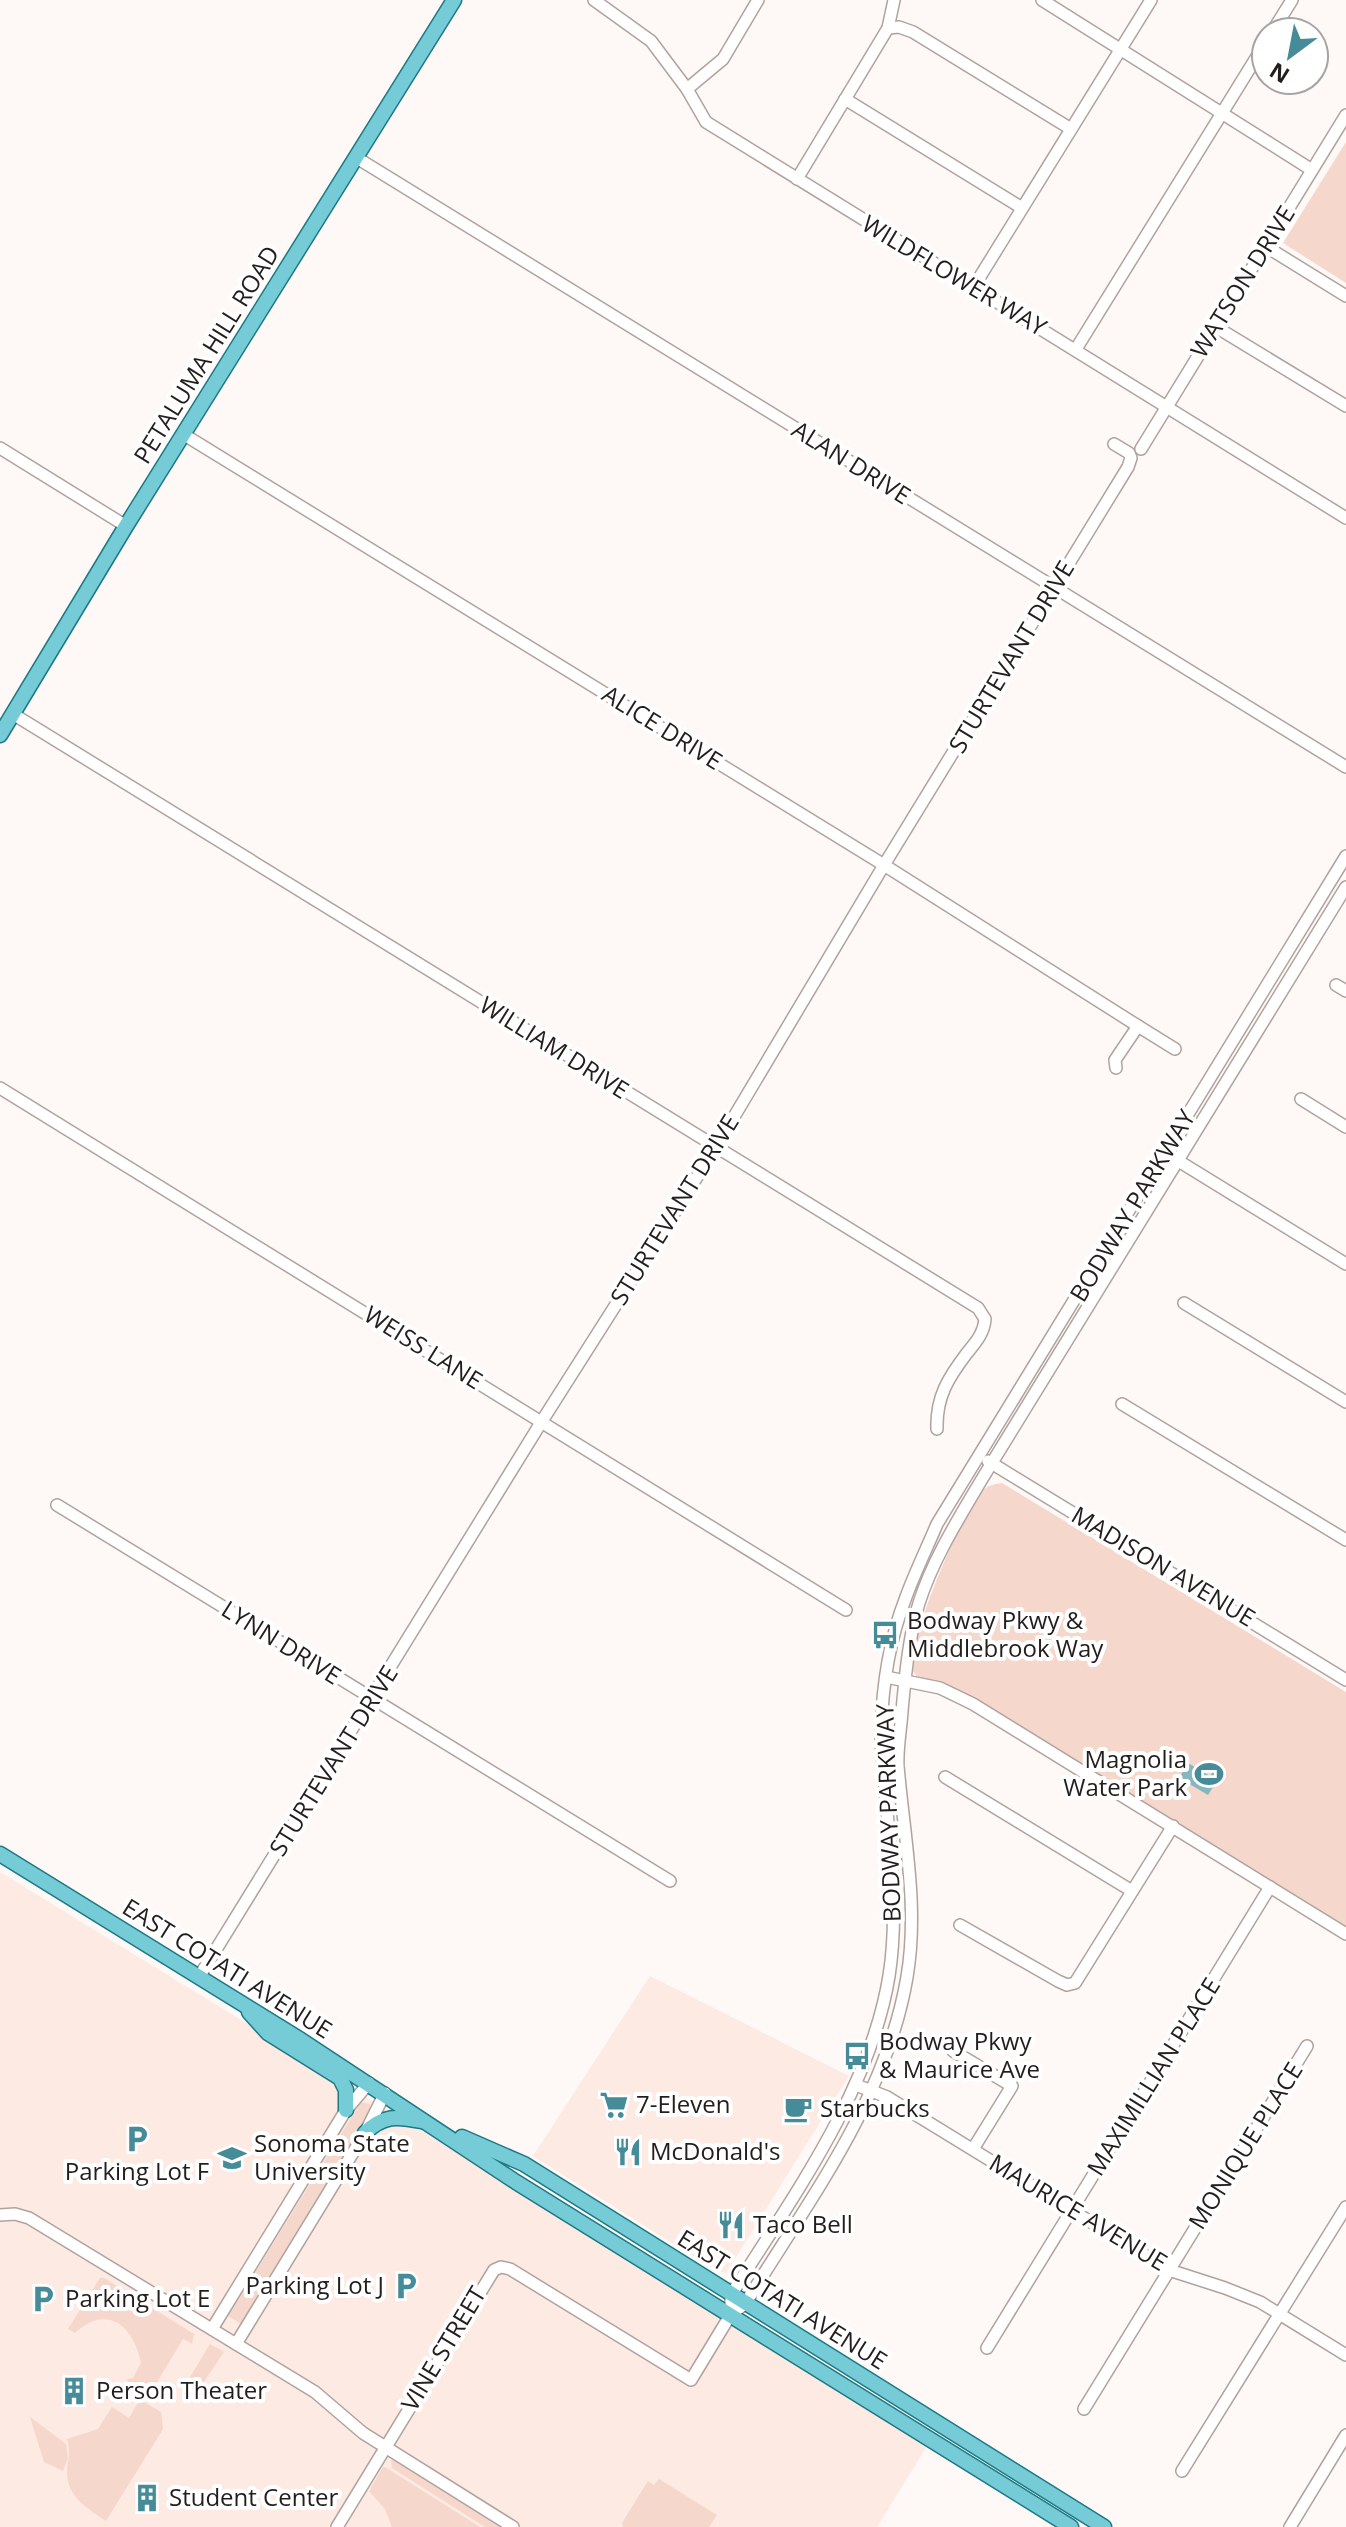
<svg xmlns="http://www.w3.org/2000/svg" width="1346" height="2527" font-family="'Open Sans',sans-serif">
<style>
.built{fill:#fceae3}
.green{fill:#f6d7cb}
.water{fill:#86b6bf}
.lines{fill:none;stroke-linecap:round;stroke-linejoin:round}
.minor-casing{stroke:#b0a39e;stroke-width:14}
.major-casing{stroke:#1c7985;stroke-width:17}
.minor{stroke:#fff;stroke-width:11}
.major{stroke:#75ccd7;stroke-width:14}
.labels{text-anchor:middle;stroke-width:8;stroke-linejoin:round;paint-order:stroke}
.street-label{font-size:24px;fill:#231e1c;stroke:#fff}
.poi-label{font-size:24px;fill:#231e1c;stroke:#fff;text-anchor:start}
</style>
<rect width="100%" height="100%" fill="#fef8f6"/>
<g class="built">
<polygon points="0,1872 929,2443 877,2527 0,2527"/>
<polygon points="650,1976 849,2076 726,2273 715,2270 533,2156"/>
</g>
<g class="green">
<polygon points="1346,142 1346,283 1283,243"/>
<path d="M1002,1483L1346,1692V1931L962,1694C948,1689 920,1685 913,1671C904,1648 962,1513 980,1493C986,1486 994,1484 1002,1483Z"/>
<polygon points="361,2102 370,2104 370,2114 241,2324 228,2316"/>
<path d="M100,2278H104L194,2334L192,2344L183,2339L151,2392L131,2395L127,2379L133,2378L141,2363C134,2326 107,2303 75,2333L68,2329Z"/>
<polygon points="210,2344 224,2352 197,2392 193,2390 198,2382 190,2377"/>
<path d="M144,2402L161,2412L163,2429L106,2521C88,2509 66,2496 67,2471C68,2459 71,2452 67,2439L98,2429L112,2407L129,2418L137,2404Z"/>
<polygon points="30,2417 66,2444 68,2458 63,2471 44,2462"/>
<polygon points="391,2460 396,2461 502,2527 485,2527 392,2468"/>
<polygon points="383,2467 385,2467 480,2527 392,2527 385,2509 369,2491"/>
<polygon points="659,2479 717,2515 709,2527 623,2527 622,2523 648,2481 654,2485"/>
</g>
<polygon class="water" points="1188,1763 1210,1776 1214,1770 1221,1774 1208,1795 1186,1782 1179,1792 1173,1788"/>
<g class="lines">
<defs>
<g id="minor">
<polyline points="594,0 651,41 687,89 706,122 1346,518"/>
<polyline points="1042,0 1312,170"/>
<polyline points="888,28 899,27 913,32 1071,129"/>
<polyline points="1272,32 1292,0"/>
<polyline points="687,89 723,59 758,0"/>
<polyline points="845,99 1022,208"/>
<polyline points="357,158 1346,767"/>
<polyline points="797,179 888,28 894,0"/>
<polyline points="1265,246 1346,296"/>
<polyline points="973,288 1151,0"/>
<polyline points="1216,327 1346,406"/>
<polyline points="1076,349 1266,42"/>
<polyline points="183,434 884,865 1138,1026 1115,1060 1116,1068"/>
<polyline points="0,448 126,526"/>
<polyline points="1141,449 1346,115"/>
<path d="M13,714L978,1308L985,1319C984,1333 976,1342 967,1353C948,1378 936,1397 937,1429"/>
<polyline points="1336,985 1346,991"/>
<polyline points="1138,1026 1175,1049"/>
<polyline points="0,1088 846,1610"/>
<polyline points="1301,1099 1346,1127"/>
<polyline points="1172,1157 1346,1264"/>
<polyline points="1184,1303 1346,1402"/>
<polyline points="1122,1404 1346,1540"/>
<polyline points="988,1461 1346,1680"/>
<polyline points="57,1505 670,1881"/>
<polyline points="886,1677 940,1688 973,1704 1346,1934"/>
<polyline points="945,1777 1132,1891"/>
<polyline points="960,1925 1058,1981 1067,1985 1075,1983 1173,1826"/>
<polyline points="199,1977 542,1421 716,1147 884,865 1128,467 1131,458 1129,453 1114,444"/>
<polyline points="953,2051 1012,2086 973,2149"/>
<polyline points="856,2085 887,2097 1169,2270 1225,2288 1260,2302 1346,2355"/>
<polyline points="0,2215 15,2214 29,2218 315,2392 363,2433 513,2527"/>
<path d="M731,2314V2295C793,2196 870,2092 889,1976C899,1913 890,1851 885,1788C884,1770 881,1752 881,1734C882,1688 889,1640 906,1597C915,1572 927,1548 937,1524L1346,856"/>
<polyline points="212,2329 346,2110 369,2083"/>
<polyline points="236,2344 365,2133 385,2093"/>
<polyline points="987,2348 1270,1887"/>
<polyline points="1084,2409 1307,2046"/>
<polyline points="1182,2471 1346,2207"/>
<path d="M337,2527L494,2270L501,2267L510,2269L691,2380L731,2314L745,2304L753,2291C815,2192 887,2095 907,1977C919,1906 904,1837 898,1766C897,1748 901,1729 902,1711C905,1678 909,1635 919,1603C933,1559 959,1518 982,1479L1346,887"/>
<polyline points="1290,2527 1346,2435"/>
</g>
<g id="major">
<polyline points="0,735 126,526 454,0"/>
<polyline points="0,1854 301,2040 516,2182 1071,2527"/>
<polyline points="249,2012 268,2033 340,2078 346,2090 346,2110"/>
<path d="M365,2133C383,2115 397,2116 421,2121"/>
<polyline points="462,2137 524,2164 1104,2527"/>
</g>
</defs>
<use href="#minor" class="minor-casing"/>
<use href="#major" class="major-casing"/>
<use href="#minor" class="minor"/>
<use href="#major" class="major"/>
</g>
<defs>
<symbol id="bus-bare" viewBox="-9 -9 18 18"><path d="M-5-6H5V4H4V6H2V4H-2V6H-4V4H-5ZM-3.5-4V0h7V-4ZM-3.5 1.2v1.5H-2V1.2ZM2 1.2v1.5H3.5V1.2Z" fill="#468c98" stroke="#fff" stroke-width="2.5" paint-order="stroke"/></symbol>
<symbol id="stadium-bare" viewBox="-9 -9 18 18"><path d="M0-5a6.5 5 0 1 0 0 10a6.5 5 0 1 0 0-10ZM-3.5-1.8h7v3.6h-7Z" fill="#468c98" stroke="#fff" stroke-width="2.5" paint-order="stroke"/></symbol>
<symbol id="supermarket-bare" viewBox="-9 -9 18 18"><path d="M-6-5.5h2.5l.6 2H6L4.5 2H-2.5L-4.4-4H-6ZM-1.5 3.2a1.3 1.3 0 1 0 .1 0ZM3 3.2a1.3 1.3 0 1 0 .1 0Z" fill="#468c98" stroke="#fff" stroke-width="2.5" paint-order="stroke"/></symbol>
<symbol id="cafe-bare" viewBox="-9 -9 18 18"><path d="M-5.5-4.5H6V0H3Q3 3.5 0 3.5H-2.5Q-5.5 3.5-5.5 0ZM3-3.2v2h1.7v-2ZM-6 4.5H4V6H-6Z" fill="#468c98" stroke="#fff" stroke-width="2.5" paint-order="stroke"/></symbol>
<symbol id="parking-bare" viewBox="-9 -9 18 18"><path d="M-3.5-5.5H1a3.5 3.5 0 0 1 0 7H-1V5.5H-3.5ZM-1-3.4V-.6H.8a1.4 1.4 0 0 0 0-2.8Z" fill="#468c98" stroke="#fff" stroke-width="2.5" paint-order="stroke"/></symbol>
<symbol id="restaurant-bare" viewBox="-9 -9 18 18"><path d="M-5-6h1v4h1v-4h1v4h1v-4h1v5L-1.5 .5V6h-2V.5L-5-1ZM5-6V6H3V1.5H1.5Q1.5-4 5-6Z" fill="#468c98" stroke="#fff" stroke-width="2.5" paint-order="stroke"/></symbol>
<symbol id="university-bare" viewBox="-9 -9 18 18"><path d="M0-5L7-2L0 1L-7-2ZM-4 1L0 2.5L4 1V4Q0 6-4 4Z" fill="#468c98" stroke="#fff" stroke-width="2.5" paint-order="stroke"/></symbol>
<symbol id="building-bare" viewBox="-9 -9 18 18"><path d="M-4-6H4V6H1V3H-1V6H-4ZM-2.5-4.3h1.7v1.8h-1.7ZM.8-4.3h1.7v1.8H.8ZM-2.5-1h1.7V.8h-1.7ZM.8-1h1.7V.8H.8Z" fill="#468c98" stroke="#fff" stroke-width="2.5" paint-order="stroke"/></symbol>
</defs>
<g fill-rule="evenodd">
<use href="#bus-bare" x="865" y="1615" width="40" height="40"/>
<use href="#stadium-bare" x="1189" y="1754" width="40" height="40"/>
<use href="#bus-bare" x="837" y="2036" width="40" height="40"/>
<use href="#supermarket-bare" x="594" y="2085" width="40" height="40"/>
<use href="#cafe-bare" x="778" y="2089" width="40" height="40"/>
<use href="#parking-bare" x="117" y="2119" width="40" height="40"/>
<use href="#restaurant-bare" x="608" y="2132" width="40" height="40"/>
<use href="#university-bare" x="212" y="2138" width="40" height="40"/>
<use href="#restaurant-bare" x="711" y="2205" width="40" height="40"/>
<use href="#parking-bare" x="386" y="2266" width="40" height="40"/>
<use href="#parking-bare" x="23" y="2279" width="40" height="40"/>
<use href="#building-bare" x="54" y="2371" width="40" height="40"/>
<use href="#building-bare" x="127" y="2478" width="40" height="40"/>
</g>
<g class="labels">
<g class="street-label">
<text transform="translate(954 276) rotate(31)" y="8">WILDFLOWER WAY</text>
<text transform="translate(1243 282) rotate(-58)" y="8">WATSON DRIVE</text>
<text transform="translate(207 355) rotate(-58)" y="8">PETALUMA HILL ROAD</text>
<text transform="translate(851 463) rotate(32)" y="8">ALAN DRIVE</text>
<text transform="translate(1012 657) rotate(-59)" y="8">STURTEVANT DRIVE</text>
<text transform="translate(662 728) rotate(32)" y="8">ALICE DRIVE</text>
<text transform="translate(554 1048) rotate(32)" y="8">WILLIAM DRIVE</text>
<text transform="translate(1133 1206) rotate(-59)" y="8">BODWAY PARKWAY</text>
<text transform="translate(675 1210) rotate(-58)" y="8">STURTEVANT DRIVE</text>
<text transform="translate(423 1348) rotate(32)" y="8">WEISS LANE</text>
<text transform="translate(1163 1567) rotate(31)" y="8">MADISON AVENUE</text>
<text transform="translate(281 1643) rotate(32)" y="8">LYNN DRIVE</text>
<text transform="translate(334 1761) rotate(-58)" y="8">STURTEVANT DRIVE</text>
<text transform="translate(889 1813) rotate(-92)" y="8">BODWAY PARKWAY</text>
<text transform="translate(227 1969) rotate(32)" y="8">EAST COTATI AVENUE</text>
<text transform="translate(1154 2077) rotate(-58)" y="8">MAXIMILLIAN PLACE</text>
<text transform="translate(1246 2146) rotate(-58)" y="8">MONIQUE PLACE</text>
<text transform="translate(1078 2213) rotate(31)" y="8">MAURICE AVENUE</text>
<text transform="translate(782 2300) rotate(32)" y="8">EAST COTATI AVENUE</text>
<text transform="translate(444 2349) rotate(-59)" y="8">VINE STREET</text>
</g>
<g class="poi-label">
<text x="907" y="1629">Bodway Pkwy &amp;<tspan x="907" dy="28">Middlebrook Way</tspan></text>
<text x="1187" y="1768" text-anchor="end">Magnolia<tspan x="1187" dy="28">Water Park</tspan></text>
<text x="879" y="2050">Bodway Pkwy<tspan x="879" dy="28">&amp; Maurice Ave</tspan></text>
<text x="636" y="2113">7-Eleven</text>
<text x="820" y="2117">Starbucks</text>
<text x="254" y="2152">Sonoma State<tspan x="254" dy="28">University</tspan></text>
<text x="650" y="2160">McDonald's</text>
<text x="137" y="2180" text-anchor="middle">Parking Lot F</text>
<text x="753" y="2233">Taco Bell</text>
<text x="384" y="2294" text-anchor="end">Parking Lot J</text>
<text x="65" y="2307">Parking Lot E</text>
<text x="96" y="2399">Person Theater</text>
<text x="169" y="2506">Student Center</text>
</g>
</g>
<g transform="translate(1290 56) rotate(212)"><circle r="38" fill="#ffffff" stroke="#a7a5a4" stroke-width="2"/>
<path d="M0-6L14 30L0 20L-14 30Z" fill="#468c98"/>
<text y="-12" font-size="22" font-weight="bold" text-anchor="middle" fill="#231e1c">N</text>
</g>
</svg>
